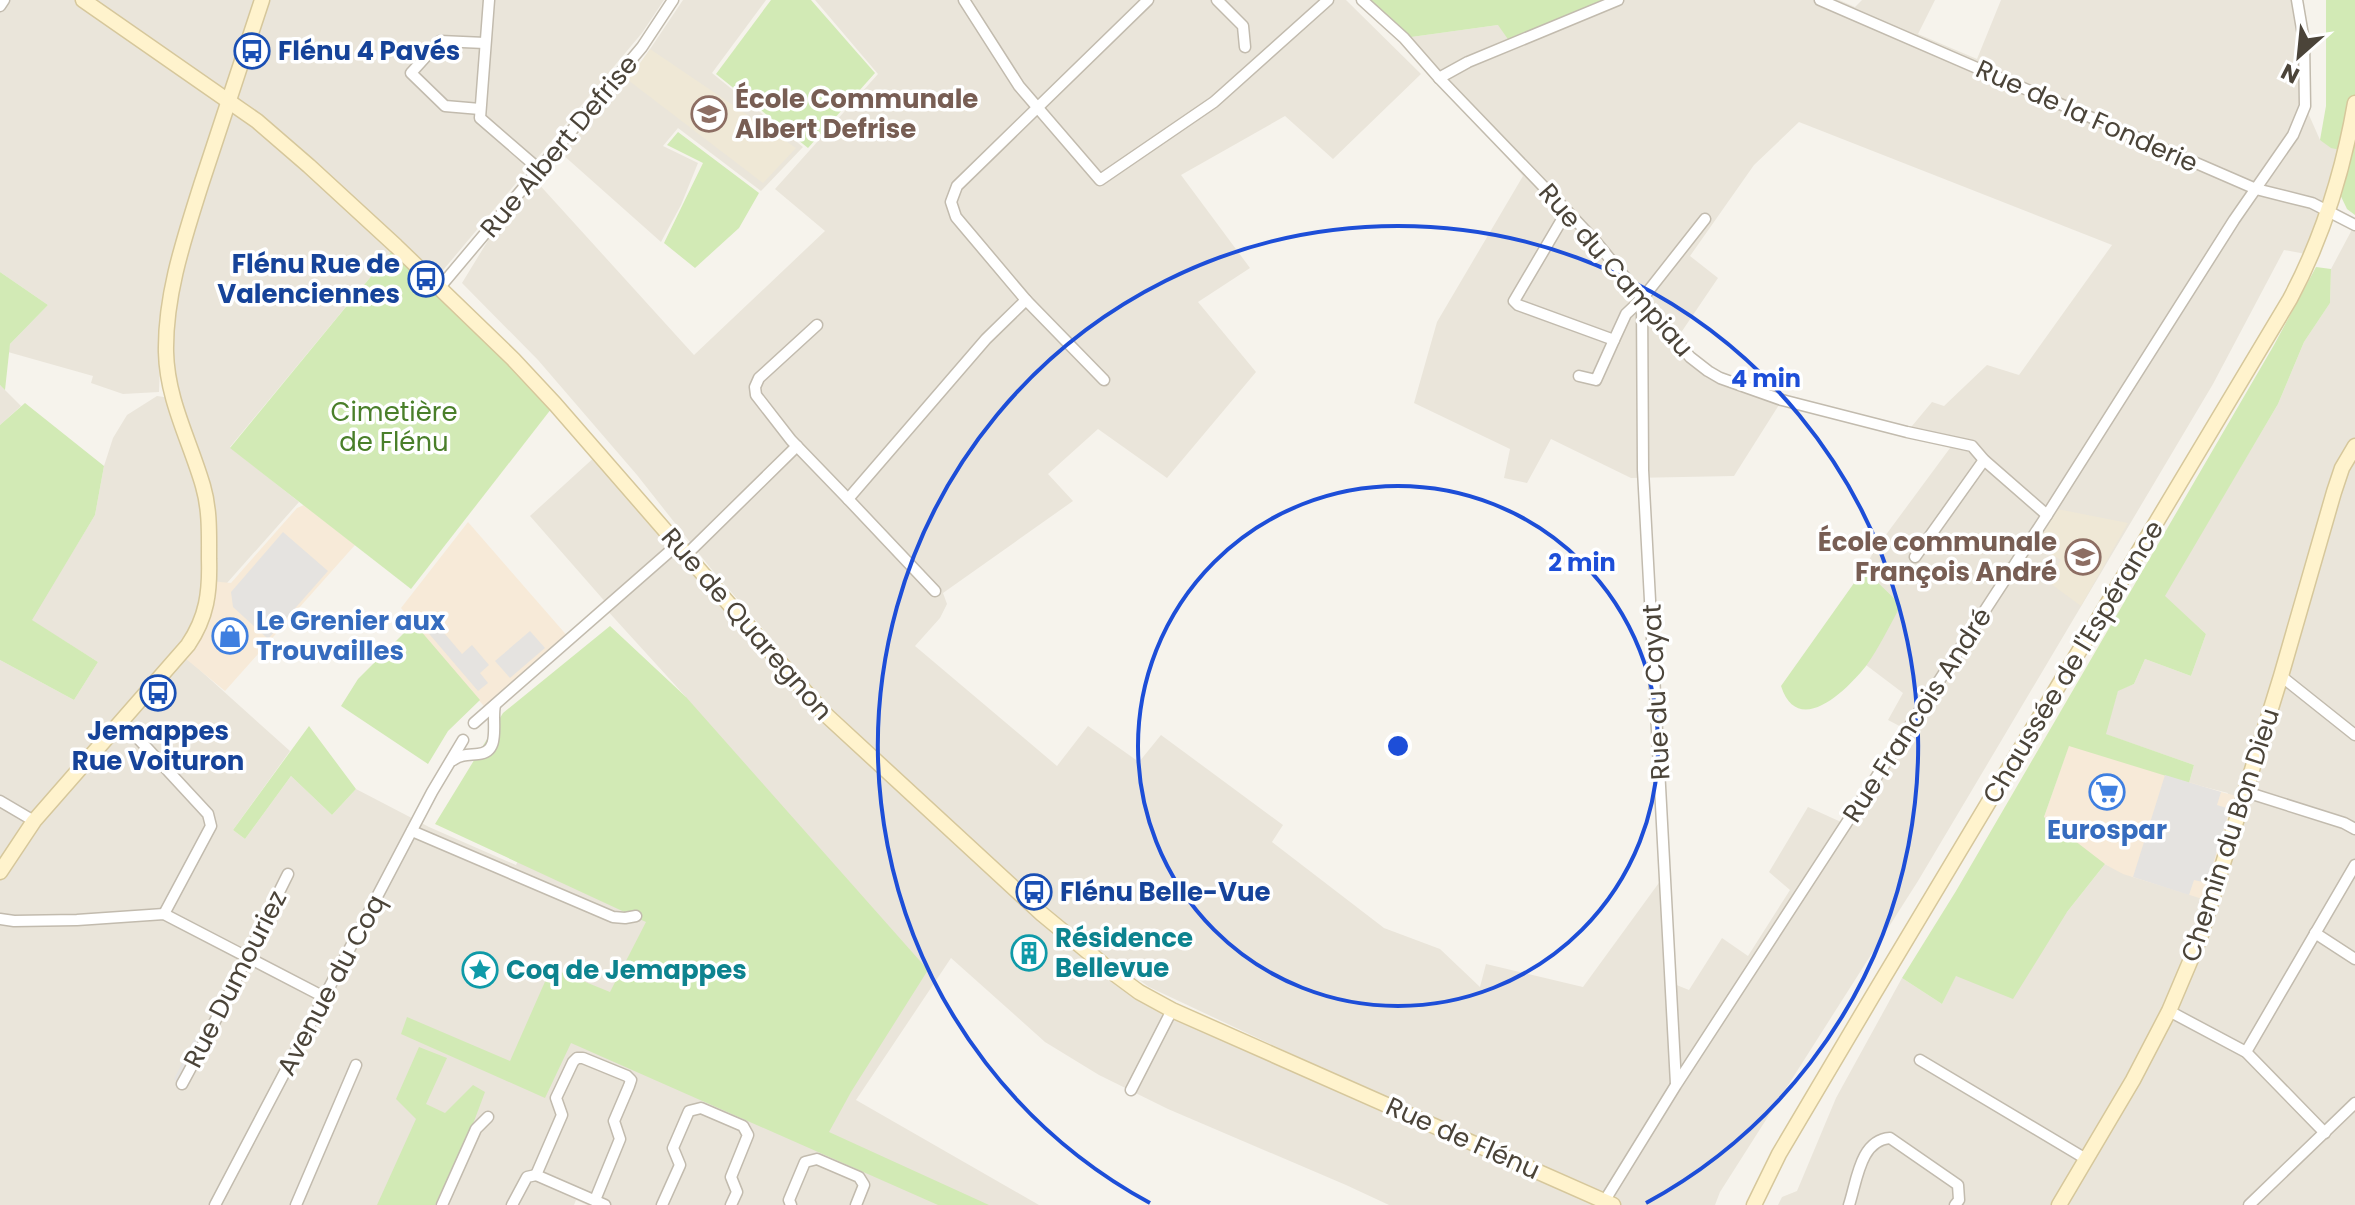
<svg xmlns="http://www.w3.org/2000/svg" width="2355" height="1205" font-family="Poppins,sans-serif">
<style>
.residential{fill:#eae5da}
.commercial{fill:#f7ead8}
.education{fill:#efe8d6}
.green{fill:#d2eab5}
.parking{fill:#e5e3e0}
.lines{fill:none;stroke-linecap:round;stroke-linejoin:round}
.street-casing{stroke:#c2bbae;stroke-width:13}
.secondary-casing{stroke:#d6c79b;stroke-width:17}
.street{stroke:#fff;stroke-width:10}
.secondary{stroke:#fff3cd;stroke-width:14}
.ring{fill:none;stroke:#1d4ed8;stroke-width:4}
.labels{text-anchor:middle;stroke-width:7;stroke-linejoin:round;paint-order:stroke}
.transit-label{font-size:26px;font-weight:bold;fill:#164399;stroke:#fff;text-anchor:start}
.education-label{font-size:26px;font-weight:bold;fill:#785e54;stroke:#fff;text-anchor:start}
.street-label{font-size:26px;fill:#4b4439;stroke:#fff}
.park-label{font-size:26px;fill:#4a7f2a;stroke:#fff}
.shop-label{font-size:26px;font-weight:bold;fill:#366cbe;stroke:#fff;text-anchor:start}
.culture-label{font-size:26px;font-weight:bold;fill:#0d838f;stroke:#fff;text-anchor:start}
.centre{fill:#1d4ed8;stroke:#fff;stroke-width:4}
.ring-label{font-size:24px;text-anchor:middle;font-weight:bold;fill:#1d4ed8;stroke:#fff;stroke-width:7;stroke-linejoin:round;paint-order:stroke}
</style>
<rect width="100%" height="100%" fill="#f6f3ec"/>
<g class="residential">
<polygon points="0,0 664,0 642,33 439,275 401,240 230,447 299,502 227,583 181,653 290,751 233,830 245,839 291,776 332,815 356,789 429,827 516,865 534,827 686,697 605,608 608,605 530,516 598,454 792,679 921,805 1150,999 1275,1064 1603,1205 1389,1205 1346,1185 1168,1109 1099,1075 1045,1042 951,958 856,1100 1039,1205 587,1205 576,1200 574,1205 0,1205 0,660 74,700 98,662 31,620 95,515 104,466 113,438 127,415 157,396 171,398 161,335 159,392 123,394 91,383 93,376 8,352 10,344 48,305 0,272"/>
<polygon points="683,0 766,0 712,73 803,147 761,191 678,128 663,146 698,163 681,205 661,242 562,154 636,70"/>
<polygon points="815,0 1346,0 1421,74 1333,159 1285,116 1181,175 1250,268 1198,302 1256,372 1167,478 1098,429 1048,474 1073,501 943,593 947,604 940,618 915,646 1057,766 1088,726 1139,762 1161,735 1283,825 1272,842 1384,928 1440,949 1480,987 1486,964 1583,987 1661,880 1664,980 1689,990 1722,938 1748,956 1790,890 1769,872 1808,807 1852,827 1911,732 1888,720 1903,693 1866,665 1901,605 1864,569 1874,551 1953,444 1907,432 1932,402 1944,406 1987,365 2019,375 2112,245 1799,122 1754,165 1690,256 1718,278 1676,340 1708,371 1782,400 1734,476 1631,478 1551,439 1527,483 1504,478 1510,449 1414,403 1437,322 1523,176 1404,38 1498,25 1618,0 1839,0 1855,7 1862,0 1935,0 1918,34 1977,59 2001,0 2296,0 2305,106 2320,140 2345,151 2311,255 2284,250 2213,384 1918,881 1720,1192 1715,1205 1613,1205 1149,987 1105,955 1043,904 981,848 829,706 708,565 637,475 538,360 462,283 495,229 536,181 694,355 825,231 775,189 878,74"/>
<polygon points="2355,224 2355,1205 1778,1205 1782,1197 1797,1191 1836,1098 1902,978 1942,1004 1956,975 2067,912 2105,864 2133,877 2195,896 2228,793 2189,783 2194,765 2105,734 2118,690 2134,684 2145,659 2191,676 2206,634 2164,596 2278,404 2304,342 2330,303 2331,269"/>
<polygon points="0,385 21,406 0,425"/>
</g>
<g class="commercial">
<polygon points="304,505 355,545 225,691 180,654 210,581 231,583 297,508"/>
<polygon points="468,522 570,639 488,711 401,608"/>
<polygon points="2069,745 2221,792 2245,798 2212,902 2123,874 2097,860 2044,817"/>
</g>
<g class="education">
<polygon points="650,49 796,148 763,183 628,80"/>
<polygon points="2057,509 2128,523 2081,606 2047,581 2061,560 2035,545"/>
</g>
<g class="green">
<polygon points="771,0 811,0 875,73 808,148 716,74"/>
<polygon points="1362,0 1618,0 1512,45 1498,25 1404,38"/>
<polygon points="2326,0 2355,0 2355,215 2347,209 2336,186 2345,151 2331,148 2320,140 2326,106"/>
<polygon points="678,132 759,193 739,228 695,268 664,243 703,163 667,145"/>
<polygon points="396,246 555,404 411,589 230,448"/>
<polygon points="2316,267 2331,269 2330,303 2304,342 2278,404 2165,596 2206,634 2191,676 2145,659 2134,684 2118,691 2106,734 2194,765 2189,783 2069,746 2044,817 2105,864 2067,912 2013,999 1956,976 1942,1004 1902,978 1956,891 2274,345"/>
<polygon points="0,272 48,305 10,344 5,390 0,385"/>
<polygon points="25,403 104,466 95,515 32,620 98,662 74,700 0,660 0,425"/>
<path d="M1864,569L1901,605C1890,625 1879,648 1866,666C1846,691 1798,738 1781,686Z"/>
<polygon points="414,623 480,700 448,731 428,764 341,706 358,679"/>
<polygon points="610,626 686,697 928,970 851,1092 829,1132 989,1205 938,1205 571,1043 545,1098 401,1034 407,1017 510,1061 551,968 610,992 646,922 435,824 503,713"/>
<polygon points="309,726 356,789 332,815 291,776 245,839 233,830"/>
<polygon points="419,1047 447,1058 426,1104 445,1113 473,1085 485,1092 473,1124 435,1205 377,1205 416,1119 396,1099"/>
</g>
<g class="parking">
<polygon points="283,532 328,571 268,639 233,607 231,592"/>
<polygon points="428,614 462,654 472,645 489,665 480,673 488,683 478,691 419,622"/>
<polygon points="530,631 545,648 510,678 495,661"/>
<polygon points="2165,775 2221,792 2217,805 2230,809 2207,883 2194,880 2189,895 2133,877"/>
<polygon points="209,1034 182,1084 174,1079 194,1039"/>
</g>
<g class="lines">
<defs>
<g id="street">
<polyline points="489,0 480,118 540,170"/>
<polyline points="964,0 1019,86 1100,180 1214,102 1328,0"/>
<polyline points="1217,0 1243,26 1245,47"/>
<polyline points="1362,0 1404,38 1439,78 1567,211 1597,243 1690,357 1708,371 1720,378 1782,400 1907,432 1972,446 1984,460 2047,515"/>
<polyline points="1820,0 2256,189 2312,203 2355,225"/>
<polyline points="0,6 4,0"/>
<polyline points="1439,78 1468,62 1618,0"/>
<polyline points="480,109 445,106 411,73 440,41 485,43"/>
<polyline points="1567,211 1514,301 1518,305 1614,340 1626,314 1642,299 1705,219"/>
<polyline points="440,287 642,47 673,0"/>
<polyline points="1642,299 1643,470 1676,1084"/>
<polyline points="1026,300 1104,380"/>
<polyline points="817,325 759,378 755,387 756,395 791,440 848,499 986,339 1026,300 956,217 951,202 957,186 1148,0"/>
<polyline points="1579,376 1596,380 1614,340"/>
<polyline points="848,499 935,591"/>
<polyline points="686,555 797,446"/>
<polyline points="1915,557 1984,460"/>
<polyline points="2281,676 2355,735"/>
<polyline points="121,720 208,814 211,826 164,914"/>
<polyline points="474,723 677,545"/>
<path d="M453,760C462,754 468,755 478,754C502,752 491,722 495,705"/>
<polyline points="2246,792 2344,823 2355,829"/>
<polyline points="0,801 34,821"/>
<polyline points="412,831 613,917 625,918 636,916"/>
<polyline points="0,919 14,921 77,920 164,914 326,998"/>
<polyline points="2315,933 2355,959"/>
<polyline points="2169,1011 2246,1052 2325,1133"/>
<polyline points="2246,1052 2355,865"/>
<polyline points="1920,1060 2086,1159"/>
<path d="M182,1084C220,1015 253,944 288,874"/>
<polyline points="1131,1090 1172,1010"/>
<polyline points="536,1175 562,1115 556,1098 573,1062 577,1058 583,1058 627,1076 631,1080 629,1086 614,1121 620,1139 595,1200"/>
<polyline points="536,1175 605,1205"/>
<polyline points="215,1205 432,792 463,740"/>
<polyline points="296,1205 356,1065"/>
<polyline points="442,1205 476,1129 488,1117"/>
<polyline points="512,1205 527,1177 536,1175"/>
<polyline points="662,1205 680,1165 673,1148 689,1111 701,1108 743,1126 748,1135 731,1177 737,1192 731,1205"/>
<polyline points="791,1205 789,1200 805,1162 817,1159 859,1177 864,1185 856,1205"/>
<polyline points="1602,1205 1676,1085 2047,515 2234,220 2293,135 2305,106 2304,41 2297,0"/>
<path d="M1849,1205C1857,1181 1860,1140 1890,1138L1958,1185L1959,1200L1955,1205"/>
<polyline points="2249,1205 2355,1103"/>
</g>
<g id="secondary">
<polyline points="83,0 257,121 309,166 396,246 513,359 555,404 824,713 1042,914 1116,975 1139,992 1172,1010 1613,1205"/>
<path d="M0,872L34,821L188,645C207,617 210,592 209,559C209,534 210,510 203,486C190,441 167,400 166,352C165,295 184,239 201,185C221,123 242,62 262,0"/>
<path d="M1754,1205L1779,1154L1872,997L2290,299C2323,237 2343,172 2355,103"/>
<polyline points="2059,1205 2133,1080 2169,1011 2200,938 2281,676 2334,492 2342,468 2355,446"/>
</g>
</defs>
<use href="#street" class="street-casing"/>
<use href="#secondary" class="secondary-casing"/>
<use href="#street" class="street"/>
<use href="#secondary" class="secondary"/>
</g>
<g class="ring">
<circle cx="1398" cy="746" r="260"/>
<path d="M1150 1203A520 520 0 1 1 1646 1203"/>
</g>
<defs>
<symbol id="bus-ring" viewBox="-11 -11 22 22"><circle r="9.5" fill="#fff" stroke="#1a4fb4" stroke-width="1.5"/><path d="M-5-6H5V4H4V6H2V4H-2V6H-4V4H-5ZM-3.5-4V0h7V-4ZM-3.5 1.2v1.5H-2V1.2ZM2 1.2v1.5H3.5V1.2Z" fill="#1a4fb4"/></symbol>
<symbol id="school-ring" viewBox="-11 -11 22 22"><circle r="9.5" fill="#fff" stroke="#8d6e63" stroke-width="1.5"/><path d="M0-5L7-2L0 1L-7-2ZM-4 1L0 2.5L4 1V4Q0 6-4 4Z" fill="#8d6e63"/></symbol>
<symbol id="shop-ring" viewBox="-11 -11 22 22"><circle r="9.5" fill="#fff" stroke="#3f7fe0" stroke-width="1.5"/><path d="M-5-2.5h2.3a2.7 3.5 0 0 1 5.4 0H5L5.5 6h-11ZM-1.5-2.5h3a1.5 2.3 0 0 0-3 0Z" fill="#3f7fe0"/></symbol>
<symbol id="supermarket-ring" viewBox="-11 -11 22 22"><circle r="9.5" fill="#fff" stroke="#3f7fe0" stroke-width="1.5"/><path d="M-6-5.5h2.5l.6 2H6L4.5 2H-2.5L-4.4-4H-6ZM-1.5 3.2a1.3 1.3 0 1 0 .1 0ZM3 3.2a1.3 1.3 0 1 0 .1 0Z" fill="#3f7fe0"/></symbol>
<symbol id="building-ring" viewBox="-11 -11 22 22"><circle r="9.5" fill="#fff" stroke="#0f9aa8" stroke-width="1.5"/><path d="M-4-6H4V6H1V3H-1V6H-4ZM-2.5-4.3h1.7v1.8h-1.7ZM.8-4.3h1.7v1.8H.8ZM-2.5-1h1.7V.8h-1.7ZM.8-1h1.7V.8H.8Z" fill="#0f9aa8"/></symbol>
<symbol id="sight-ring" viewBox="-11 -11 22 22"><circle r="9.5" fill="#fff" stroke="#0f9aa8" stroke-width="1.5"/><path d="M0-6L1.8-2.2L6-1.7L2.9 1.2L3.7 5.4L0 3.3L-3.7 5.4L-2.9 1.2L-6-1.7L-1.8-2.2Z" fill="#0f9aa8"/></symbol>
</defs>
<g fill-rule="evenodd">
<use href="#bus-ring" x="232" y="31" width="40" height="40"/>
<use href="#school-ring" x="689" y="94" width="40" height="40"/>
<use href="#bus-ring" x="406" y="259" width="40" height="40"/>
<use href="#school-ring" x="2063" y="537" width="40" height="40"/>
<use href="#shop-ring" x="210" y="616" width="40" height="40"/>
<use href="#bus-ring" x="138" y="673" width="40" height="40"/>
<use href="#supermarket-ring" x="2087" y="772" width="40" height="40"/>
<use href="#bus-ring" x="1014" y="872" width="40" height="40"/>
<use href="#building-ring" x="1009" y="933" width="40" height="40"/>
<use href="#sight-ring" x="460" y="950" width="40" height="40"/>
</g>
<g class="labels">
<g class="transit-label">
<text x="278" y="60">Flénu 4 Pavés</text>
<text x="400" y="273" text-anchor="end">Flénu Rue de<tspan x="400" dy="30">Valenciennes</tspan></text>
<text x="158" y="740" text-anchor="middle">Jemappes<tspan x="158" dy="30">Rue Voituron</tspan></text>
<text x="1060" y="901">Flénu Belle-Vue</text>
</g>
<g class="education-label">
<text x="735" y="108">École Communale<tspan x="735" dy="30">Albert Defrise</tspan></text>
<text x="2057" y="551" text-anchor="end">École communale<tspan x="2057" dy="30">François André</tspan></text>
</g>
<g class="street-label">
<text transform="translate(2087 116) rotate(24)" y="9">Rue de la Fonderie</text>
<text transform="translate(559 146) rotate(-50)" y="9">Rue Albert Defrise</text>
<text transform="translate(1616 270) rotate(49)" y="9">Rue du Campiau</text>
<text transform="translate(747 624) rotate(49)" y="9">Rue de Quaregnon</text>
<text transform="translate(2073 662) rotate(-59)" y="9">Chaussée de l'Espérance</text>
<text transform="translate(1656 692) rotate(-93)" y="9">Rue du Cayat</text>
<text transform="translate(1917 715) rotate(-57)" y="9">Rue Francois André</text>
<text transform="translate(2230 835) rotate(-72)" y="9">Chemin du Bon Dieu</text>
<text transform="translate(235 979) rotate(-63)" y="9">Rue Dumouriez</text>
<text transform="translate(331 985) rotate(-62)" y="9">Avenue du Coq</text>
<text transform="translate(1463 1138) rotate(24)" y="9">Rue de Flénu</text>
</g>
<g class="park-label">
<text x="394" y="421">Cimetière<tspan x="394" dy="30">de Flénu</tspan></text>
</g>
<g class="shop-label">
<text x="256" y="630">Le Grenier aux<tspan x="256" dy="30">Trouvailles</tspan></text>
<text x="2107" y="839" text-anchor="middle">Eurospar</text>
</g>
<g class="culture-label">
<text x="1055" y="947">Résidence<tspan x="1055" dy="30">Bellevue</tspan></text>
<text x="506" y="979">Coq de Jemappes</text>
</g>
</g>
<circle cx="1398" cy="746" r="12" class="centre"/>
<g class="ring-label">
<text x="1766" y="387">4 min</text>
<text x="1582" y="571">2 min</text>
</g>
<g transform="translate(2299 56) rotate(207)" stroke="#ffffff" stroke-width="6" paint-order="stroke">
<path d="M0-6L14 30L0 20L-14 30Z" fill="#4b4439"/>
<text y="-12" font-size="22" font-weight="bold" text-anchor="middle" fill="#4b4439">N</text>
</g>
</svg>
